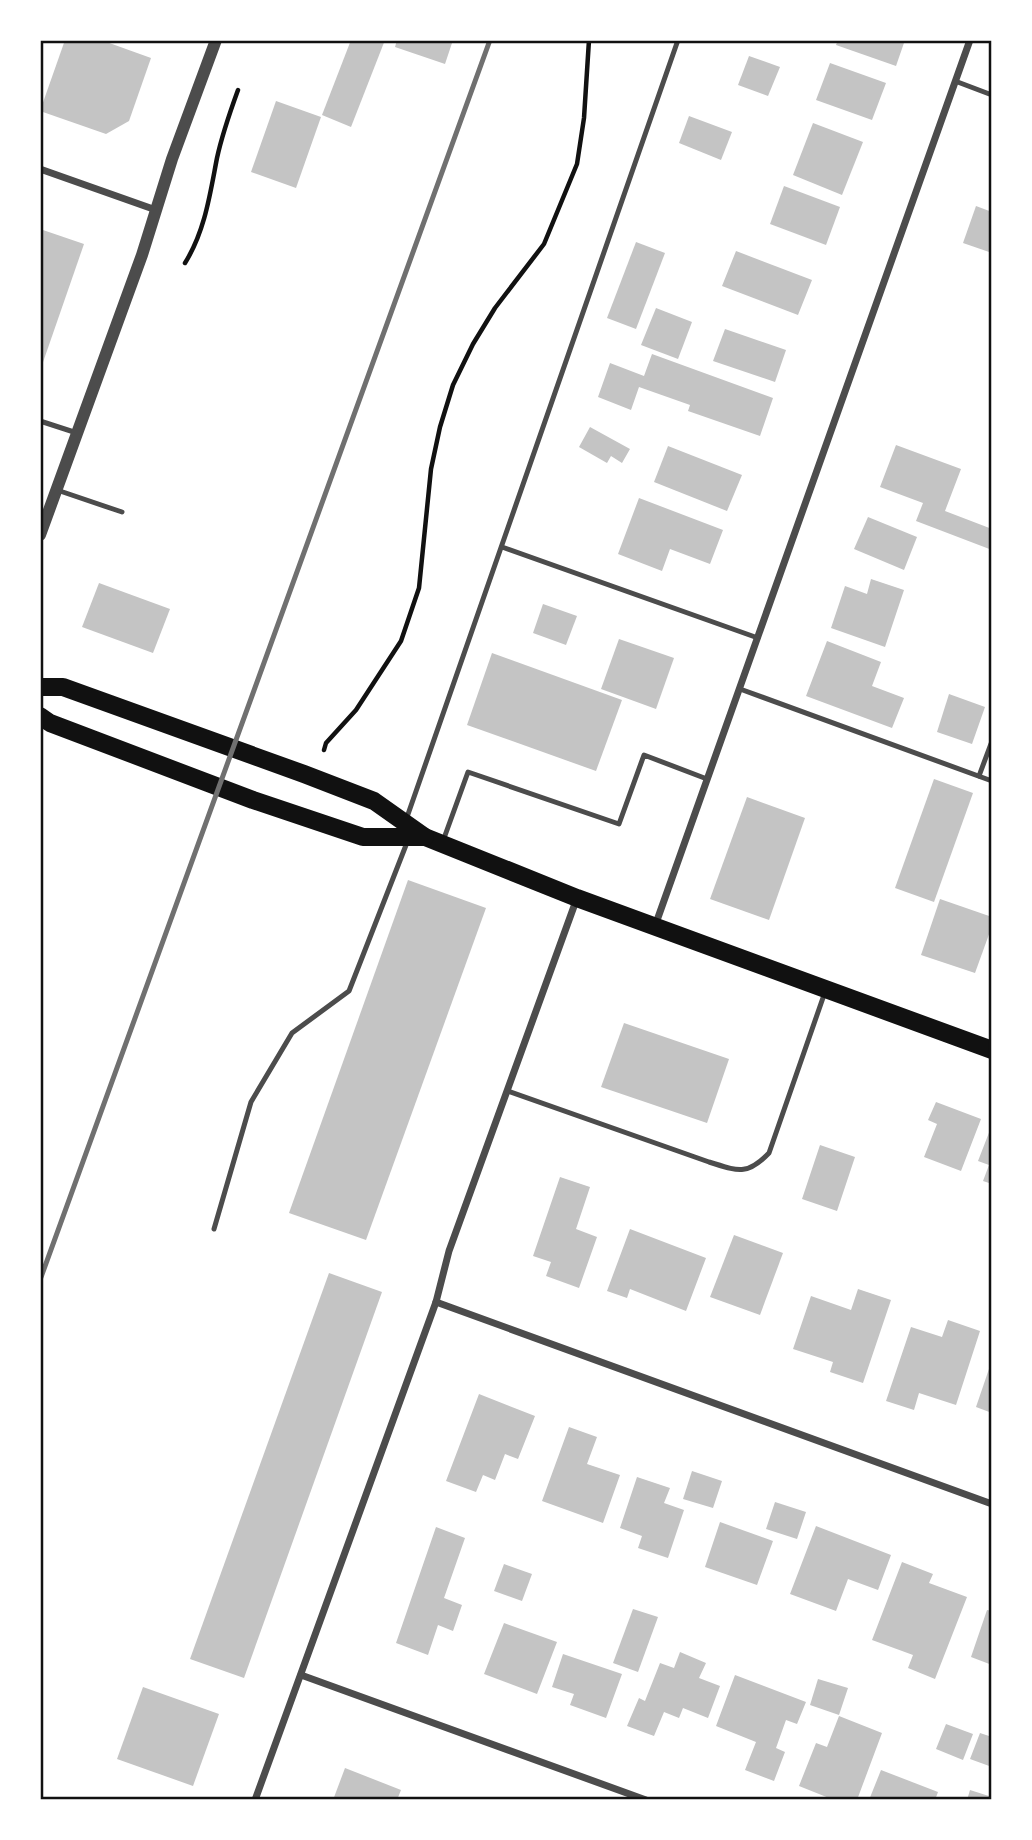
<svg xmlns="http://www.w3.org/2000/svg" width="1032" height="1840" font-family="'Roboto Condensed',sans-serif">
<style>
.building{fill:#c4c4c4}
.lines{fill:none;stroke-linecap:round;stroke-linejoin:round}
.path{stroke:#111;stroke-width:4.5}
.service{stroke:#4c4c4c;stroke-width:5}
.minor{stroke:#4c4c4c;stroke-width:7}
.tertiary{stroke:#4c4c4c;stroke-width:12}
.primary{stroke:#111;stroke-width:18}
.rail{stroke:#707070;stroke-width:5}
.neatline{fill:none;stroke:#111;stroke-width:2.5}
</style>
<rect width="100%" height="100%" fill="#fff"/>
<g class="building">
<polygon points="65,40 101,40 151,58 129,121 106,134 40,111"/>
<polygon points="351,40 385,40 351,127 322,115"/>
<polygon points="397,40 453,40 445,64 395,47"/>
<polygon points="838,40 905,40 896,66 836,45"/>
<polygon points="749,56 780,67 768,96 738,85"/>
<polygon points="830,63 886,83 872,120 816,100"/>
<polygon points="276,101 321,117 296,188 251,172"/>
<polygon points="689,116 732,132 721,160 679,143"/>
<polygon points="813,123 863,142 842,195 793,175"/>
<polygon points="784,186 840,207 826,245 770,224"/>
<polygon points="976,206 992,212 992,253 963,243"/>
<polygon points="40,229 84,244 41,368 40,368"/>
<polygon points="636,242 665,253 636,329 607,318"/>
<polygon points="736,251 812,280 798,315 722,286"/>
<polygon points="656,308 692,322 678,359 641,345"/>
<polygon points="725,329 786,350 775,382 713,361"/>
<polygon points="652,354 773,398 760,436 688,411 690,405 639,387 631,410 598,397 610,363 644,376"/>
<polygon points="590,427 630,449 622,463 611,456 607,463 579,447"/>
<polygon points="896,445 961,469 945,511 992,529 992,550 916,521 923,503 880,487"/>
<polygon points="668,446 742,475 727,511 654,482"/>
<polygon points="639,498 723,530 710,564 670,549 662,571 618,554"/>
<polygon points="868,517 917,537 904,570 854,549"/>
<polygon points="871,579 904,590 885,647 831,628 845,586 867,594"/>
<polygon points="99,583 170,609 153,653 82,627"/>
<polygon points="543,604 577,616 566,645 533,633"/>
<polygon points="619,639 674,658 656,709 601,689"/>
<polygon points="827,641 881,662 872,686 904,698 892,728 806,696"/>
<polygon points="492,653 622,700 596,771 467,725"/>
<polygon points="949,694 985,707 972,744 937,732"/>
<polygon points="934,779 973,793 934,902 895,888"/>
<polygon points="747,797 805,818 769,920 710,899"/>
<polygon points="408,880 486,908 366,1240 289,1213"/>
<polygon points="940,899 992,917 992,926 975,973 921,955"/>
<polygon points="624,1023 729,1059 707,1123 601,1087"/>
<polygon points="936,1102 981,1119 961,1171 924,1157 937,1124 928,1120"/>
<polygon points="990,1130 992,1131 992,1184 983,1181 989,1165 978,1161"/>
<polygon points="820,1145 855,1157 837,1211 802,1199"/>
<polygon points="560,1177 590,1187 576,1229 597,1237 579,1288 546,1276 551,1262 533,1256"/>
<polygon points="630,1229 706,1258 686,1311 630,1289 627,1298 607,1291"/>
<polygon points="734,1235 783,1253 760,1315 710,1297"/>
<polygon points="329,1273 382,1292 244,1678 190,1659"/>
<polygon points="858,1289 891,1300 863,1383 830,1372 833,1362 793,1349 811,1296 851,1310"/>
<polygon points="948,1320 980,1331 956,1405 919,1393 914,1410 886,1401 911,1327 942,1337"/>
<polygon points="991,1363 992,1363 992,1413 976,1407"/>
<polygon points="479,1394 535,1416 518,1459 505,1454 495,1480 483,1475 476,1492 446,1481"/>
<polygon points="569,1427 597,1437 587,1464 620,1475 603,1523 542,1501"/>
<polygon points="692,1471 722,1481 713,1508 683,1499"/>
<polygon points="637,1477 670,1488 664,1503 684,1510 668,1558 638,1548 642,1536 620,1528"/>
<polygon points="775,1502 806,1512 797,1539 766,1529"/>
<polygon points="720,1522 773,1541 757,1585 705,1567"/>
<polygon points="816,1526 891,1555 878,1590 848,1579 836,1611 790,1594"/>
<polygon points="436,1527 465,1538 444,1598 462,1605 453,1631 438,1625 428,1655 396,1643"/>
<polygon points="902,1562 933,1574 929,1583 967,1597 935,1679 908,1668 913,1655 872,1640"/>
<polygon points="504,1564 532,1574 522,1601 494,1591"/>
<polygon points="633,1609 658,1617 638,1672 613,1663"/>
<polygon points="987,1610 992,1611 992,1665 971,1657"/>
<polygon points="504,1623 557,1642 537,1694 484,1674"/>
<polygon points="680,1652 706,1663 699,1678 720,1686 708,1718 683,1708 679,1718 664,1712 654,1736 627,1726 639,1698 645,1701 660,1663 674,1668"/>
<polygon points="563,1654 622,1674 606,1718 570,1705 574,1694 552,1687"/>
<polygon points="735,1675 806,1702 797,1724 786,1720 776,1748 785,1752 774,1781 745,1770 756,1742 716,1726"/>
<polygon points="818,1679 848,1688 839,1715 810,1705"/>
<polygon points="143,1687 219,1714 193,1786 117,1759"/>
<polygon points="839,1716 882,1733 857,1800 834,1800 799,1786 816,1743 827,1747"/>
<polygon points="946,1724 973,1734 963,1760 936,1749"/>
<polygon points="980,1733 992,1737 992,1767 970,1759"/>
<polygon points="345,1768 401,1790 397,1800 333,1800"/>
<polygon points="881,1770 938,1792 935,1800 869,1800"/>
<polygon points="970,1790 992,1797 992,1800 967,1800"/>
</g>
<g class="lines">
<g class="path">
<path d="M185,263C205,231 210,194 217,158C222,135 230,112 238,90"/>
<polyline points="324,750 326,743 356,710 401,641 419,588 431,469 440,427 453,385 473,344 495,308 544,244 577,164 584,118 589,40"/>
</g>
<g class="service">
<polyline points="955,81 992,95"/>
<polyline points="40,421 77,433"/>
<polyline points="57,490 122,512"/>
<polyline points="502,547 758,638"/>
<polyline points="740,689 992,781"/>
<polyline points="979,776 992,741"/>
<polyline points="406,820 678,40"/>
<polyline points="443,841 468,772 619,824 644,755 707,779"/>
<path d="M508,1091L709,1162C738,1171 747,1176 769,1153L825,992"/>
<polyline points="214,1229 251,1102 292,1033 349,991 408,840"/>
</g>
<g class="minor">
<polyline points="40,169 156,210"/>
<polyline points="655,926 970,40"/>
<polyline points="436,1302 992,1504"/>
<polyline points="301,1675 646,1800"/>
<polyline points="255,1800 436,1302 449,1251 577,898"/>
</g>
<polyline class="tertiary" points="40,535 142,255 172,159 216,40"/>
<g class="primary">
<polyline points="40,687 63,687 304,774 374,801 425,837 577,898 992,1050"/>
<polyline points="40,716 50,723 253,800 363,837 425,837"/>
</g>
<polyline class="rail" points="40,1280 490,40"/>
</g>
<rect width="1032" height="1840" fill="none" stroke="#ffffff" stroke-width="84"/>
<rect x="42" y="42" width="948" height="1756" class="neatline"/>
</svg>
